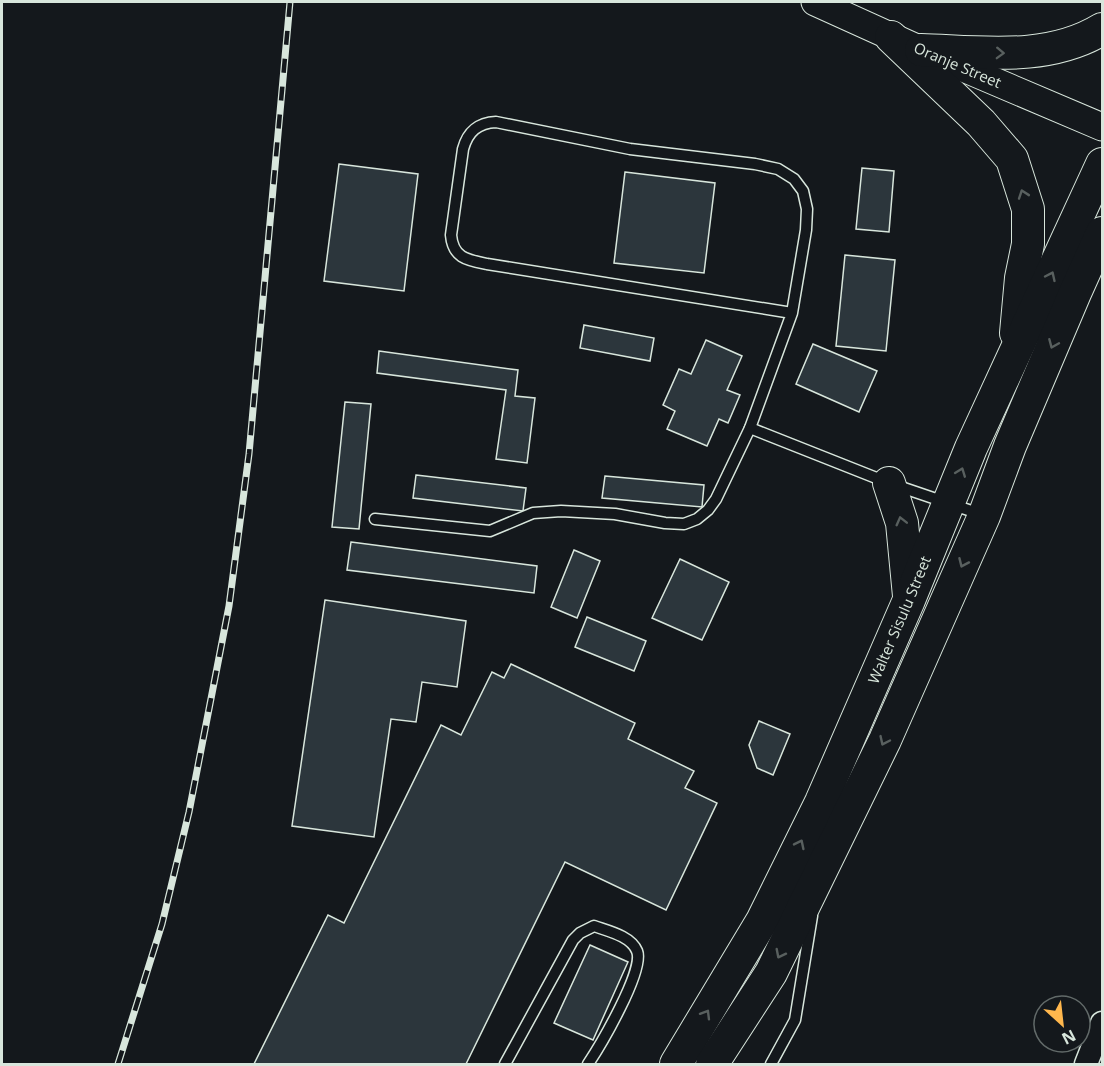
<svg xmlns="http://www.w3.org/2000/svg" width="1104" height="1066" font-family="'Open Sans',sans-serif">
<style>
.building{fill:#2c363c;stroke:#d8e6dc;stroke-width:1.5}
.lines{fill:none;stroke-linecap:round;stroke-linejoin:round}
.service-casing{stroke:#d8e6dc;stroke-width:13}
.minor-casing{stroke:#d8e6dc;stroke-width:25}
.tertiary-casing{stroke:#d8e6dc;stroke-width:29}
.secondary-casing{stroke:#d8e6dc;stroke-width:34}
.service{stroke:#14181c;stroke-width:10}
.minor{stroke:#14181c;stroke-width:22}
.tertiary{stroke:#14181c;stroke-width:27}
.secondary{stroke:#14181c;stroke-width:32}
.rail-casing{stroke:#d8e6dc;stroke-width:7}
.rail{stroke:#14181c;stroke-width:4.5;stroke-dasharray:14;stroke-linecap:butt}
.oneway{stroke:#59605f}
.labels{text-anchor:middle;stroke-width:4.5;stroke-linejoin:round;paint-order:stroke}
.street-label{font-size:15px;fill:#d8e6dc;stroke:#14181c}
</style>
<rect width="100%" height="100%" fill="#14181c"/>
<g class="building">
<polygon points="339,164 418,174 404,291 324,281"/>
<polygon points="862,168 894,171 889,232 856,229"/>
<polygon points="625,172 715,183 704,273 614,263"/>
<polygon points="845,255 895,260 886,351 836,346"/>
<polygon points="584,325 654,338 650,361 580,348"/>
<polygon points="706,340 742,356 727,390 740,395 728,423 719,419 707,446 667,429 675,411 663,405 679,369 691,374"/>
<polygon points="813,344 877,371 859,412 796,384"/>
<polygon points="379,351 518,370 515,396 535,398 527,463 496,459 506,390 377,373"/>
<polygon points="345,402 371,404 359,529 332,527"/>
<polygon points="416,475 526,488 523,511 413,498"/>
<polygon points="605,476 704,485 702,507 602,498"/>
<polygon points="351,542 537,566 534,593 347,570"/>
<polygon points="574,550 600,561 577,618 551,607"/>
<polygon points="680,559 729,582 702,640 652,618"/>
<polygon points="325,600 466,621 457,687 422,682 416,722 391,719 374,837 292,826"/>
<polygon points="587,617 646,641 634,671 575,647"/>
<polygon points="511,664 635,723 628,739 694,771 685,788 717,803 666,910 565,862 466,1064 254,1064 328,915 344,923 441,725 461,735 492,672 504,678"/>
<polygon points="759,721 790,734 773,775 757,768 749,745"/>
<polygon points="590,945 628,962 593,1040 554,1023"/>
</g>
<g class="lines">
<defs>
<g id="service">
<polyline points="750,428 889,483 983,515"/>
<path d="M375,519L490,531L533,513L561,511L615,514L665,523L684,524L697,519L708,510L716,499L750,428L792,313L806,230L807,209L803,191L794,179L778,169L755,164L630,149L496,122C478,123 468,131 463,149L451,235C453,258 467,260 487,264L792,313"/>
<path d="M505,1064L573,940L580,933L594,926C608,931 631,936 637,951C645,970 600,1046 588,1064"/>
<polyline points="771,1064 795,1020 812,916"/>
</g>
<polyline id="minor" points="1086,1064 1102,1023"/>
<g id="tertiary">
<path id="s1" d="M815,2L921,50L1102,127"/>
</g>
<g id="secondary">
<polyline points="891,37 981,123 1012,159 1028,209 1028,244 1021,278 1016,333"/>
<path d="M921,50C982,52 1048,62 1102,29"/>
<polyline points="889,483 902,523 909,596"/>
<path id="s2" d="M676,1064L762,921L821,802L909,600L971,448L1102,164"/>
<polyline points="712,1064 771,973 885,740 984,516 1010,446 1075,293 1102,233"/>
</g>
</defs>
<use href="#service" class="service-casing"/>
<use href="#minor" class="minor-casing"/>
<use href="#tertiary" class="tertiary-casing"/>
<use href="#secondary" class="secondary-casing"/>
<use href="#service" class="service"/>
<use href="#minor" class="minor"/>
<use href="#tertiary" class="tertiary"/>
<use href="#secondary" class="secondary"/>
<defs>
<polyline id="rail" points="118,1064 162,924 189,812 229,606 249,454 290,2"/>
</defs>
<use href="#rail" class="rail-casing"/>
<use href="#rail" class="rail"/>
</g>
<defs><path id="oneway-chevron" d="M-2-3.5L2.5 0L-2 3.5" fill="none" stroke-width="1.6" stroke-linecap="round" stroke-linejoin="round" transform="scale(1.5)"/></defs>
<g class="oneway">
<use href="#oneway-chevron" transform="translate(1000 53) rotate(2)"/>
<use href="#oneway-chevron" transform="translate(1023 194) rotate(-109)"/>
<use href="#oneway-chevron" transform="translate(1051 276) rotate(-65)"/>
<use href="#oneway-chevron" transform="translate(1053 344) rotate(113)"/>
<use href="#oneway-chevron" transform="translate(961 472) rotate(-69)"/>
<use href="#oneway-chevron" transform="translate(901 521) rotate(-104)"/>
<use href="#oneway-chevron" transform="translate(963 563) rotate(114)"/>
<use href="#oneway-chevron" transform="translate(884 741) rotate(115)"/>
<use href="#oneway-chevron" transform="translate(800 844) rotate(-64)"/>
<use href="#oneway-chevron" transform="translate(780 954) rotate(117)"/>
<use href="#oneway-chevron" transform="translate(706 1014) rotate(-59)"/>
</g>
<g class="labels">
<g class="street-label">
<text dy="5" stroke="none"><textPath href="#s1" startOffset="156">Oranje Street</textPath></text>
<text dy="5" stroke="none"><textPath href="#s2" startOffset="498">Walter Sisulu Street</textPath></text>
</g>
</g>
<rect width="1104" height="1066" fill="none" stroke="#d8e6dc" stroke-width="6"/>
<g transform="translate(1062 1024) rotate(153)"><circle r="28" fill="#14181c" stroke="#626a69" stroke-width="1.5"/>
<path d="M0-4.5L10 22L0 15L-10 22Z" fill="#ffb74d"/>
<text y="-9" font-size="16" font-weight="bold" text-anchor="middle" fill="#d8e6dc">N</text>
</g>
</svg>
